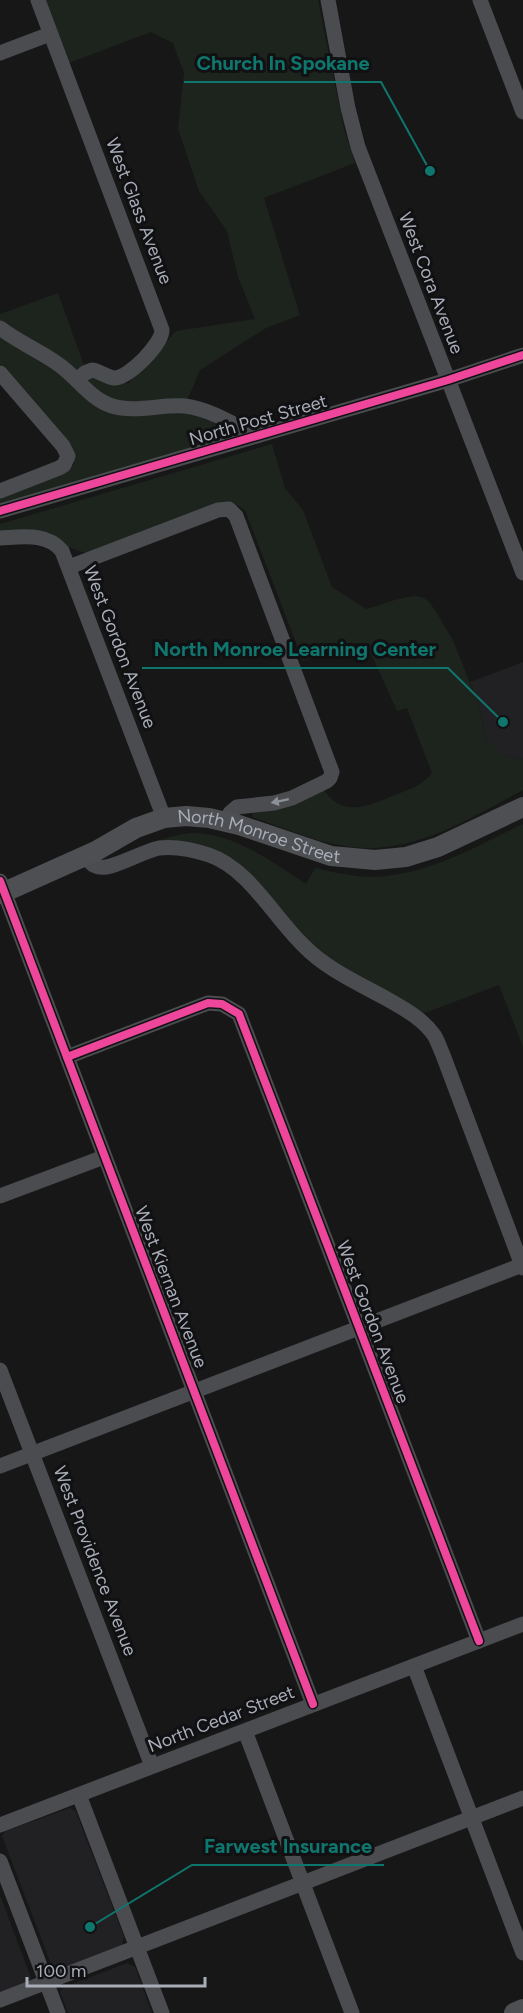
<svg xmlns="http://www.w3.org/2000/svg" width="523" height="2013" font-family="Figtree,sans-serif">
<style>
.built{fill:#212123}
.green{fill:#1d241e}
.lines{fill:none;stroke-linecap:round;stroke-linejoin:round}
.minor{stroke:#4b4c50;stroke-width:15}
.major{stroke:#4d4f52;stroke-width:20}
.cycleway-casing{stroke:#111113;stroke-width:11}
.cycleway{stroke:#ed469a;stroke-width:8}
.oneway{fill:#8c9099}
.labels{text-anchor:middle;stroke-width:6;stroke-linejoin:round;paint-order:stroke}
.street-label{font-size:18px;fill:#a8adb8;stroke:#111113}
.leader{fill:none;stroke:#0f766e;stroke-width:2}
.callout-dot{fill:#0f766e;stroke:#111113;stroke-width:2}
.callout-label{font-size:20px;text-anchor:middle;font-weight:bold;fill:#0f766e;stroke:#111113;stroke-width:6;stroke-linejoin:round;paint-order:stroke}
</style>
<rect width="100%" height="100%" fill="#171717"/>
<g class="built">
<polygon points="523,662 523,760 502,754 487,741 478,703 470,682"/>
<polygon points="70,1808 76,1812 124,1937 121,1947 54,1972 2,1836 6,1831"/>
<polygon points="0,1895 31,1978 30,1982 0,1993"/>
<polygon points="127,1963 135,1967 152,2013 68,2013 60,1992 62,1988"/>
</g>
<g class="green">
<polygon points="45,0 318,0 344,129 355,163 264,198 300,315 266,328 200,370 186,403 188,413 210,421 226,431 227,436 220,441 0,506 0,497 65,472 74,464 73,451 0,364 0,314 58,293 85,368 110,384 129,383 176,331 255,319 238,277 227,231 199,191 178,129 184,73 173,43 151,32 69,63"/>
<path d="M272,444L285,488L303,510L332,587L366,609C379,606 409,593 421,597C428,599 431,605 435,610C441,619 445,629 452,638L478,703L487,741L502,754L523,760V790C467,820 410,857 344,846C313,841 282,827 252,817L253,813C280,810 301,802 324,790C343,818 367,806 392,796C410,789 419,788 432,773L407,708L397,711L373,658L363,644C344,640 321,655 303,661L245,510L233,503L222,502L94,554L82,552L42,537L0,536V524Z"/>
<path d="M523,824V1047L499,985L422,1014L327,960L224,857L158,841C169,837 179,834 191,833C233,832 272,862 306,884L315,868C328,871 342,874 356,876C417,882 470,849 523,824Z"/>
</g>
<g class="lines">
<g class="minor">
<path d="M38,0L162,330C162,344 129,378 114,378C106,377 100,371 92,370L85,373L77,380"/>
<polyline points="328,0 348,108 358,147 523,573"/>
<polyline points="480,0 523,112"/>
<polyline points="0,53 50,34"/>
<path d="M0,328C18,342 40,351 58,364C77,377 90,399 112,406C135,413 162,404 185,406C210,409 235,425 257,436"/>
<polyline points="0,373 63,446 68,456 64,465 59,468 0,491"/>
<polyline points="0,511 448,380 523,355"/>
<path d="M0,538C21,537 47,532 62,551L164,818"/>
<polyline points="69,567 218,510 229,509 236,516 332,772 330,778 327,781 292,798 274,803 237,807 230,813 226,821"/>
<path d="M86,856C89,861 92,866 99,867C112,870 143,851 159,848C176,846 194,850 209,855C248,868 274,917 303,945C326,969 358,983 387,999C404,1009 422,1018 434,1035C438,1041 440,1049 443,1055L523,1268"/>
<polyline points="0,881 313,1704"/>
<polyline points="67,1057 208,1003 222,1004 239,1014 479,1641"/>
<polyline points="0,1196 104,1157"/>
<polyline points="0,1370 152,1766"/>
<polyline points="0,1466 522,1265"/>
<polyline points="414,1666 523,1953"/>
<polyline points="245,1731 352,2013"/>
<polyline points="79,1795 162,2013"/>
<polyline points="0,1825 523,1624"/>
<polyline points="0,1861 58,2013"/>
<polyline points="0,2000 523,1798"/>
</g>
<g class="major">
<path id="s1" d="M0,894L96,851L136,828L164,818L186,816L209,818L239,825L331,856L375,860L406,857L438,847L523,807"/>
<polyline points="514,2013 523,2009"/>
</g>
<defs>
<g id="cycleway">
<polyline points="0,511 448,380 523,355"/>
<polyline points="0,881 313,1704"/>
<polyline points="67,1057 208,1003 222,1004 239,1014 479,1641"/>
</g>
</defs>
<use href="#cycleway" class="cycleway-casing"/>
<use href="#cycleway" class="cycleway"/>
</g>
<defs><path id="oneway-solid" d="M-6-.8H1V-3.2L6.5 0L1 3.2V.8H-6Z" transform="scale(1.5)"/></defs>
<use class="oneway" href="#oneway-solid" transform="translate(280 801) rotate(168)"/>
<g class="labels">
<g class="street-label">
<text transform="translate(139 211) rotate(69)" y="6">West Glass Avenue</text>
<text transform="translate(431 283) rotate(69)" y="6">West Cora Avenue</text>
<text transform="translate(258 420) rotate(-16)" y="6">North Post Street</text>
<text transform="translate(120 647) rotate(69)" y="6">West Gordon Avenue</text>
<text dy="6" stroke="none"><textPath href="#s1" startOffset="279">North Monroe Street</textPath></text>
<text transform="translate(171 1287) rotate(69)" y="6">West Kiernan Avenue</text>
<text transform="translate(373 1322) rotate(69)" y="6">West Gordon Avenue</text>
<text transform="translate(95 1561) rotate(69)" y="6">West Providence Avenue</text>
<text transform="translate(221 1719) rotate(-21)" y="6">North Cedar Street</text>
</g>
</g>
<path class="leader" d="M430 171L381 82H184M503 722L448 668H142M90 1927L192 1865H384"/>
<g class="callout-dot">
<circle cx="430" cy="171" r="6"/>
<circle cx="503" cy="722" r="6"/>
<circle cx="90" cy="1927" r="6"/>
</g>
<g class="callout-label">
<text x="283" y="70">Church In Spokane</text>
<text x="295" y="656">North Monroe Learning Center</text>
<text x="288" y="1853">Farwest Insurance</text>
</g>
<path d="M27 1977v9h178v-9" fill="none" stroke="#a8adb8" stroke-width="3"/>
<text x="36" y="1977" font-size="18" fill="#a8adb8" stroke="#111113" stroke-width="4.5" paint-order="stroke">100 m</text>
</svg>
